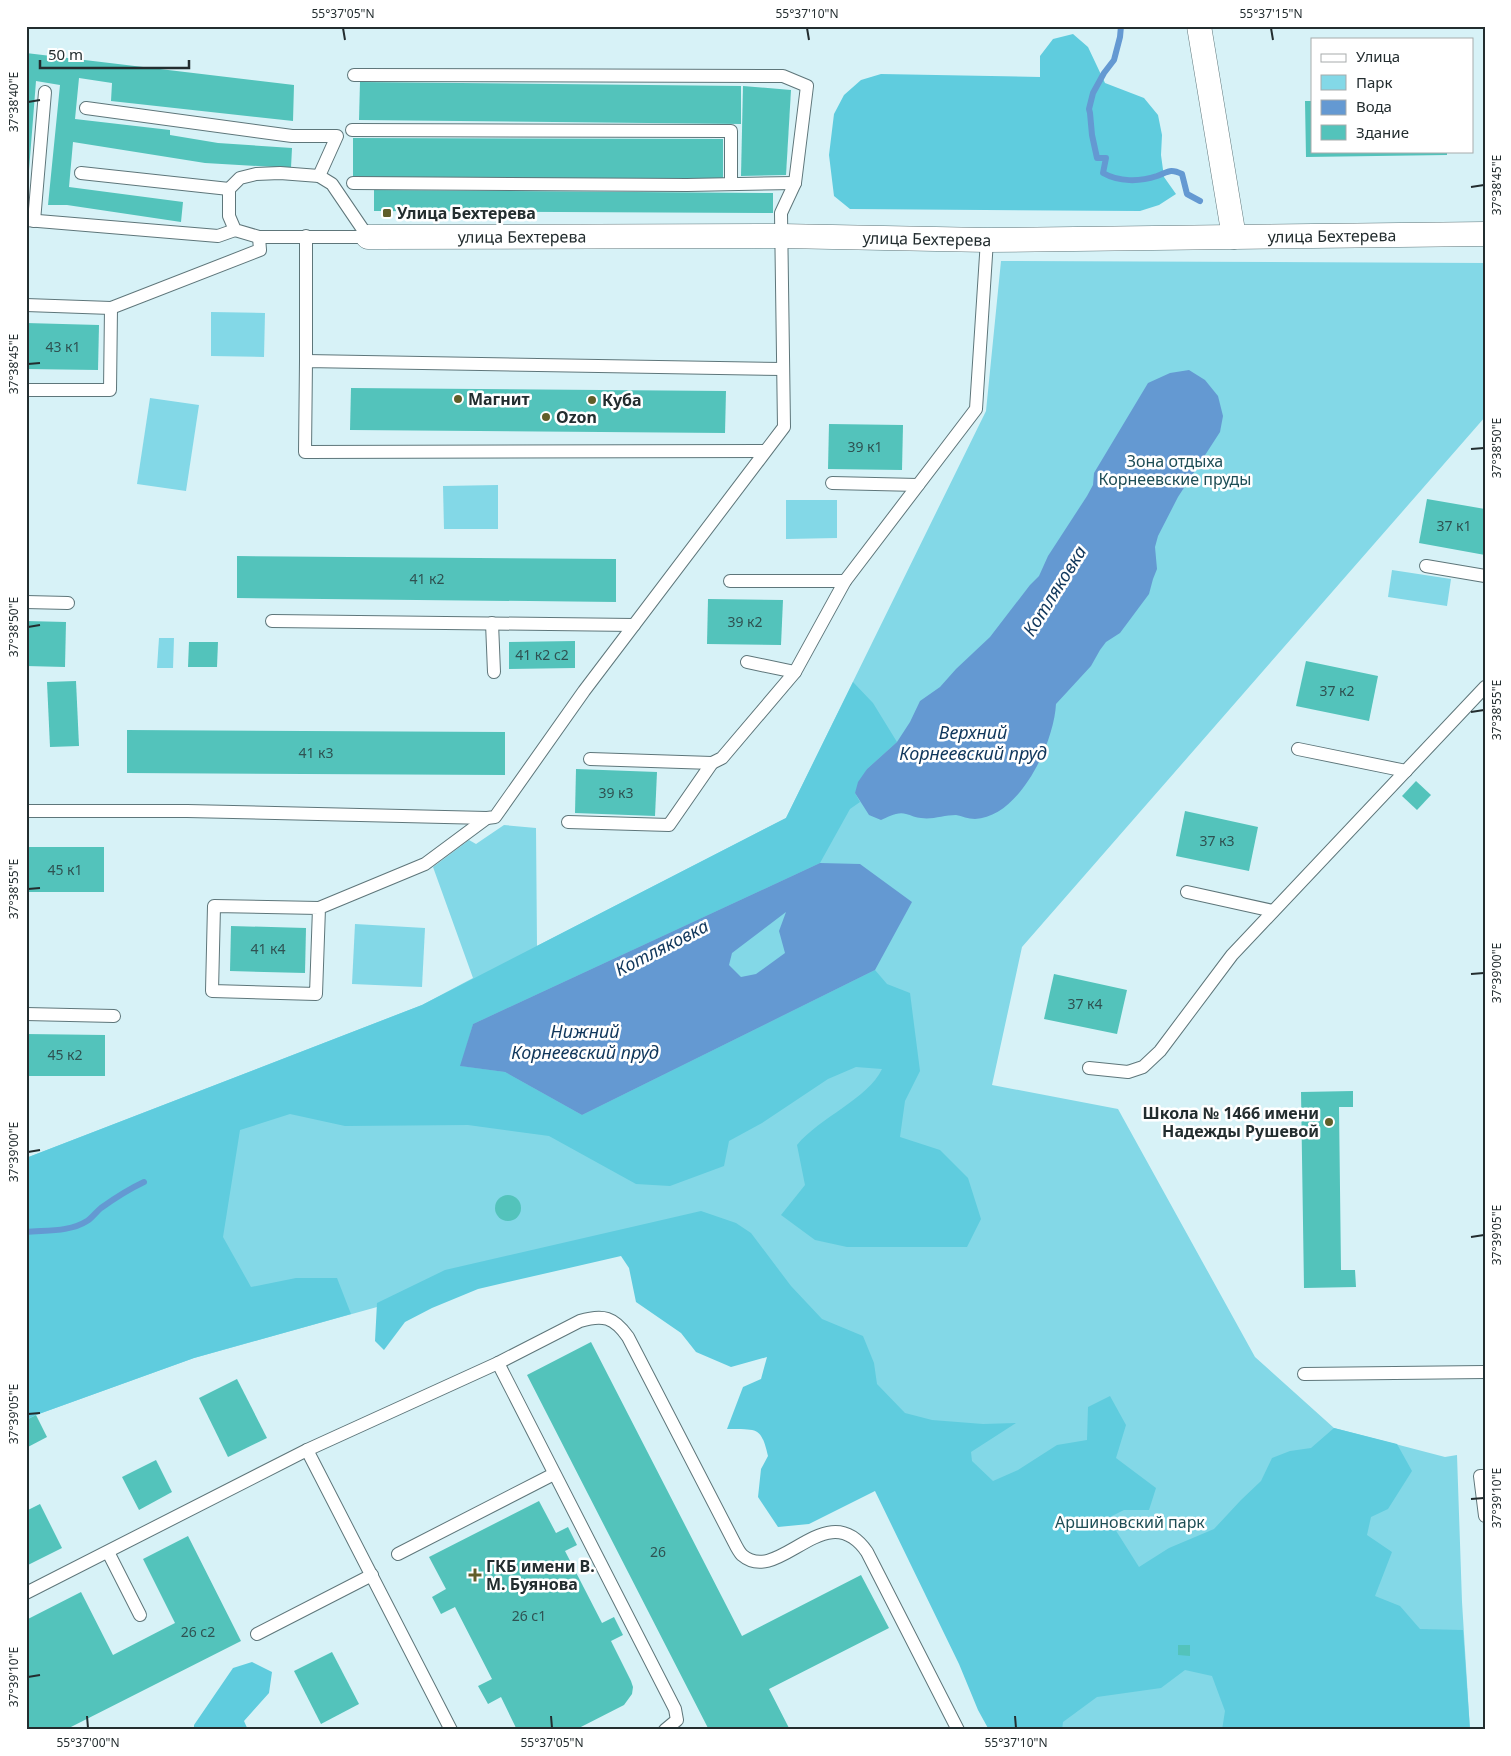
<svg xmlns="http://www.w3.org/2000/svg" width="1511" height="1756" font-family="'Noto Sans',sans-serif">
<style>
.green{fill:#83d8e7}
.forest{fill:#5fccde}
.water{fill:#6499d2;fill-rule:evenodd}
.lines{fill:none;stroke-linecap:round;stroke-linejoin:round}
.stream{stroke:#6499d2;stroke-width:6}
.building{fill:#53c3bb}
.service-casing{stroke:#5e767a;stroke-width:14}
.minor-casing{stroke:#5e767a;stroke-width:25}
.service{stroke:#fff;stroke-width:12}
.minor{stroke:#fff;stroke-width:24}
.ticks{fill:none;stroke:#232d2f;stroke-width:2}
.poi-dot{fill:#605e2a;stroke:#fff;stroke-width:2}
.labels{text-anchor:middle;stroke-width:5;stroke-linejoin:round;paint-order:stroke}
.number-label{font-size:14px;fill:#2f5252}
.poi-label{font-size:16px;font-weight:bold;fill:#232d2f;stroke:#fff;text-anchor:start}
.street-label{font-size:16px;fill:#232d2f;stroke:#fff}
.park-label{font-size:16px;fill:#1e4e56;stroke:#fff}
.water-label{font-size:18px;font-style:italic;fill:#10375c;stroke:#fff}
.neatline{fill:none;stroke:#232d2f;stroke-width:2}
.ticks-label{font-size:12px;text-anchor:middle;fill:#232d2f}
</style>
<rect width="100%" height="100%" fill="#d7f2f7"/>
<g class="green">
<polygon points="1001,261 1485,263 1485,417 1022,947 992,1085 1118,1109 1255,1357 1334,1428 1445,1457 1457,1455 1462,1602 1470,1730 1003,1730 840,1409 704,1216 194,1358 36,1415 26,1158 422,1005 473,978 433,867 469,840 476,844 504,825 536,828 537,946 786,818 986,411"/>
<polygon points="211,312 265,313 264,357 211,356"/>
<polygon points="150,398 199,405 186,491 137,484"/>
<polygon points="498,485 498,529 444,529 443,486"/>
<polygon points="786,500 837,500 837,538 786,539"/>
<polygon points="1392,570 1451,579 1447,606 1388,597"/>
<polygon points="159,638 174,638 173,668 157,668"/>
<polygon points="355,924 425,928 422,987 352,984"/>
</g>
<g class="forest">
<polygon points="1073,34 1088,47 1105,83 1144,98 1158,115 1162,135 1161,155 1164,177 1176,194 1159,205 1140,211 850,209 834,196 829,155 834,114 844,95 861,80 881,74 1040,77 1040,56 1053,39"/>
<path d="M853,682L873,703L897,742L867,769L855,793L860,802L850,809L820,863L473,1024L461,1066L505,1072L582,1115L875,970L887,984L910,993L920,1071L905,1101L900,1137L940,1150L968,1178L981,1219L967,1247H847L815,1240L781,1215L805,1185L797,1145C820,1117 868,1099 882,1069L856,1067L828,1079L762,1123L729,1141L724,1166L670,1186L636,1184L549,1136L468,1125L345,1126L290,1114L240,1130L223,1237L251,1287L296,1278H337L351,1314L194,1358L36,1415L26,1420V1158L422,1005L786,818Z"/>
<path d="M701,1211L736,1223L751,1233L791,1286L822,1319L863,1336L874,1363L877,1384L905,1413L932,1420L983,1424L1016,1423L971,1452L972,1461L993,1481L1018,1470L1057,1445L1087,1440L1088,1407L1110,1396L1126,1425L1116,1458L1156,1488L1149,1510H1124L1108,1518L1139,1567L1169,1548L1214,1529L1241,1500L1261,1481L1272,1458L1290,1451L1311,1448L1334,1428L1397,1444L1412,1471L1388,1509L1371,1517L1367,1535L1392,1552L1375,1596L1400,1606L1420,1629L1463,1630L1470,1730H1222L1225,1711L1212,1676L1185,1670L1161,1688L1097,1697L1063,1722L1062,1730H989L978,1710L959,1664L875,1491L809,1524L778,1527L758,1497L761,1469L768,1456C761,1425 756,1430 727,1429L743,1387L761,1379L767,1357L731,1367L696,1352L681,1333L636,1302L629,1268L621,1256L478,1289L432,1308L405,1322L384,1350L375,1341L377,1303L445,1270Z"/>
<polygon points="252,1662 272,1672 269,1693 244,1721 248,1730 194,1730 194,1725 233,1668"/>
</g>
<g class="water">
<path d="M1189,370L1205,380L1218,396L1223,416L1220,432L1178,497L1158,536L1155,547L1157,569L1153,579L1149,594L1120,633L1106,642L1100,650L1091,666L1056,704C1054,743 1020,817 975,819C968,819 962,816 956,815C944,815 932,820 921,818C916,818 911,815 906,814C898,811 888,817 881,820L869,815L855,793L858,782L867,769L897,742L910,722L920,701L940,687L956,669L990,637L1030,585L1039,576L1048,556L1087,496L1093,485L1094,473L1148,383L1170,373Z"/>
<path d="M820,863L860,864L912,902L875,970L582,1115L505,1072L460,1066L473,1024ZM786,912L779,931L785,953L756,974L741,977L729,965L732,953Z"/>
</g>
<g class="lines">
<g class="stream">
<path d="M1121,26L1120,37L1114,60L1104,73L1093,93L1089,109L1090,113L1092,135L1097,158H1106L1103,173C1119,182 1139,182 1157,176C1168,172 1170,168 1182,174L1187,194L1200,201"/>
<path d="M26,1232C46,1230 70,1232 87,1221C92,1218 96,1212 101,1208C115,1198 129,1189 144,1182"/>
</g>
</g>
<g class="building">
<polygon points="26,53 294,85 293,121 111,101 112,83 79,78 75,119 170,130 170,135 218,143 292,148 291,168 205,163 73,142 69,187 183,202 181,222 67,205 48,205 60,85 36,81 28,183 26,183"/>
<polygon points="360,82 741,86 741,124 359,120"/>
<polygon points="743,86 791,90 786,175 741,176"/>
<polygon points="1305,101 1312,101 1312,151 1447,151 1447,155 1306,157"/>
<polygon points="353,138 723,139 723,179 353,178"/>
<polygon points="374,190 773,193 773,213 374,211"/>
<polygon points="26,323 99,325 98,370 26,369"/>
<polygon points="351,388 726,391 725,433 350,430"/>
<polygon points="829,424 903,425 902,470 828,469"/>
<polygon points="1427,499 1485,509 1485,555 1419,543"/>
<polygon points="237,556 616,559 616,602 237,598"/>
<polygon points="708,599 783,600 781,645 707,644"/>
<polygon points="26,621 66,622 65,667 26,666"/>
<polygon points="575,641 575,668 509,669 509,642"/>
<polygon points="189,642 218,642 217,667 188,667"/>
<polygon points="1306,661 1378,676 1369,721 1296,706"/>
<polygon points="76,681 79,746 50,747 47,682"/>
<polygon points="127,730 505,732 505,775 127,773"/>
<polygon points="576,769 657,772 655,816 575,813"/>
<polygon points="1416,781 1431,795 1417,810 1402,796"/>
<polygon points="1185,811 1258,827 1249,871 1176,856"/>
<rect x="26" y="847" width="78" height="45"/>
<polygon points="231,926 306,928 305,973 230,971"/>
<polygon points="1054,974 1127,990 1117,1034 1044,1019"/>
<polygon points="26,1034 105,1035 105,1076 26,1076"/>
<polygon points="1353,1091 1353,1107 1339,1107 1341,1270 1355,1270 1356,1287 1304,1288 1301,1092"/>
<circle cx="508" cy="1208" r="13"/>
<polygon points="591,1342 742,1636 861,1575 889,1628 769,1689 790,1730 709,1730 527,1375"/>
<polygon points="237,1379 267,1438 228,1457 199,1398"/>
<polygon points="36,1415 47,1437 26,1448 26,1420"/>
<polygon points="156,1460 172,1492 139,1510 122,1477"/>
<polygon points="539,1501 556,1533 568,1527 577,1545 565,1551 602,1623 614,1617 623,1635 611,1641 631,1681 633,1687 632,1694 624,1705 575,1730 517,1730 501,1697 488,1704 478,1686 492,1679 455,1607 441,1614 432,1597 446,1589 429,1557"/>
<polygon points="40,1504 62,1548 26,1566 26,1511"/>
<polygon points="188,1536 241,1641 65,1730 26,1730 26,1620 81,1592 113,1655 175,1623 143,1559"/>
<polygon points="1178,1645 1190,1645 1190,1656 1178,1655"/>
<polygon points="332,1652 359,1704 321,1724 294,1671"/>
</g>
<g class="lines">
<defs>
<g id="service">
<polyline points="86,108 292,136 337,136 319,176"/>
<polyline points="352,130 731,131 731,184"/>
<polyline points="81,173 229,189"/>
<polygon points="280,173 319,176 332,184 368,237 259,237 235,230 229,216 229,189 240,178 256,174"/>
<polyline points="353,183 687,185 795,183"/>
<polyline points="26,220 218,236 235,230"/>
<polyline points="34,221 45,92"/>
<polyline points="26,305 111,308 260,250 259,237"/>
<polyline points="306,361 306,236"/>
<polyline points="26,390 110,390 111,308"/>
<polyline points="765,451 305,452 306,361 783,369"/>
<polyline points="832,483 918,485"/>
<polyline points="1426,566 1485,576"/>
<polyline points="730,581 845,581"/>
<polyline points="26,602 68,603"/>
<polyline points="272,621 634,625"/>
<polyline points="492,623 494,672"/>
<polyline points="747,662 795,672"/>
<polyline points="1298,749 1406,771"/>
<polyline points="590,759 712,763 722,758 795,672 845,581 976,409 987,240"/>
<polyline points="26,811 187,811 487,818 495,817 584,691 784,427 781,213 795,183 807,86 783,76 354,75"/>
<polyline points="568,822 669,825 712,763"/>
<polyline points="1187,892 1273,911"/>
<polyline points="319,908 316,994 212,991 214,906 319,908 425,864 487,818"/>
<polyline points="26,1014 114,1016"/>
<polyline points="1089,1068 1128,1072 1143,1067 1160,1051 1232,955 1485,687"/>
<polyline points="498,1363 675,1709 677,1720 665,1730"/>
<polyline points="1304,1374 1485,1372"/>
<polyline points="307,1450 451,1730"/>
<polyline points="1485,1476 1480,1476 1485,1516"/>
<polyline points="108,1552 140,1615"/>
<polyline points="398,1554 554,1474"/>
<path d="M26,1593L307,1450L498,1363L580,1321C603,1314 614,1317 628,1337L734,1542C736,1546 739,1552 742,1555C779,1587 826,1493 867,1552L958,1730"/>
<polyline points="257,1634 372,1575"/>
</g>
<g id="minor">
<polyline points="1199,26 1234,237"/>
<path id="s1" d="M368,237L781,236L987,240L1485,234"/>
</g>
</defs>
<use href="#service" class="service-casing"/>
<use href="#minor" class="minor-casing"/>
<use href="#service" class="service"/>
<use href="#minor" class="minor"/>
</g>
<path class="ticks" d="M343,28L345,40M807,28L809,40M1271,28L1273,40M28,102L40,100M1471,187L1484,185M28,364L40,363M1471,449L1484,448M28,627L40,625M1471,712L1484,710M28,889L40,888M1471,974L1484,973M28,1152L40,1150M1471,1237L1484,1235M28,1414L40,1413M1471,1499L1484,1498M28,1677L40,1675M87,1716L88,1728M551,1716L552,1728M1015,1716L1016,1728"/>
<g class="poi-dot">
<rect x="382" y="208" width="10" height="10" rx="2.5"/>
<circle cx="458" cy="399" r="5"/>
<circle cx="592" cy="400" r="5"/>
<circle cx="546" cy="417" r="5"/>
<circle cx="1329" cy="1122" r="5"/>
<path d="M472.5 1567.5h5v5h5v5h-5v5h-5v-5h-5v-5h5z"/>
</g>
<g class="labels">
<g class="number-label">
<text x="63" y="352">43 к1</text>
<text x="865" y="452">39 к1</text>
<text x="1454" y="531">37 к1</text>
<text x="427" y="584">41 к2</text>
<text x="745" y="627">39 к2</text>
<text x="542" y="660">41 к2 с2</text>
<text x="1337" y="696">37 к2</text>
<text x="316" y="758">41 к3</text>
<text x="616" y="798">39 к3</text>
<text x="1217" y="846">37 к3</text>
<text x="65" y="875">45 к1</text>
<text x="268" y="954">41 к4</text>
<text x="1085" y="1009">37 к4</text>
<text x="65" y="1060">45 к2</text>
<text x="658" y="1557">26</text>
<text x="529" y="1621">26 с1</text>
<text x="198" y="1637">26 с2</text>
</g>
<g class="poi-label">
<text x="397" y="219">Улица Бехтерева</text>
<text x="468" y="405">Магнит</text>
<text x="602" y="406">Куба</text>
<text x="556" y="423">Ozon</text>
<text x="1319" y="1119" text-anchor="end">Школа № 1466 имени<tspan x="1319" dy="18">Надежды Рушевой</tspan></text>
<text x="486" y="1572">ГКБ имени В.<tspan x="486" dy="18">М. Буянова</tspan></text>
</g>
<g class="street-label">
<text dy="6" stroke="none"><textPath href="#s1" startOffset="964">улица Бехтерева</textPath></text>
<text dy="6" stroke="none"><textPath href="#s1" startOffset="154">улица Бехтерева</textPath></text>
<text dy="6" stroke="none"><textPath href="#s1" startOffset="559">улица Бехтерева</textPath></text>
</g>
<g class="park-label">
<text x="1175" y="467">Зона отдыха<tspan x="1175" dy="18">Корнеевские пруды</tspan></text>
<text x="1130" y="1528">Аршиновский парк</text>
</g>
<g class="water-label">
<text transform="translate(1055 591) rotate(-58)" y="6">Котляковка</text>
<text x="973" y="739">Верхний<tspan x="973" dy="21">Корнеевский пруд</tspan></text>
<text transform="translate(662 948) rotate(-27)" y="6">Котляковка</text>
<text x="585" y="1038">Нижний<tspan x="585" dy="21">Корнеевский пруд</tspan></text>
</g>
</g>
<rect width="1511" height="1756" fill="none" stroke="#ffffff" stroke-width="55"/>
<rect x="1311" y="38" width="162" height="115" fill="#ffffff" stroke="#a7abac"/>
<rect x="1321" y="54" width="25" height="8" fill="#ffffff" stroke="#a7abac"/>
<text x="1356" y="62" font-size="15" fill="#232d2f">Улица</text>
<rect x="1321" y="75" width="25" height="15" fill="#83d8e7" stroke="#a7abac"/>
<text x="1356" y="88" font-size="15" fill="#232d2f">Парк</text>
<rect x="1321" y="100" width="25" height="15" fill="#6499d2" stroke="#a7abac"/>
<text x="1356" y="112" font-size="15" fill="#232d2f">Вода</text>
<rect x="1321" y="125" width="25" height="15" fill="#53c3bb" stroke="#a7abac"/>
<text x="1356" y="138" font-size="15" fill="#232d2f">Здание</text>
<path d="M40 60v8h149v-8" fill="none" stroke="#232d2f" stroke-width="2.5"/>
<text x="48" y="60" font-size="15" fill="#232d2f" stroke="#ffffff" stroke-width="4" paint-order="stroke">50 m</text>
<rect x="28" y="28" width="1456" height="1700" class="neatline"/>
<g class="ticks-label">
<text x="343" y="18">55°37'05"N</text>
<text x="807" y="18">55°37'10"N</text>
<text x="1271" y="18">55°37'15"N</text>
<text transform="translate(14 102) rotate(-90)" y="4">37°38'40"E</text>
<text transform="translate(1497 185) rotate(-90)" y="4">37°38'45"E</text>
<text transform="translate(14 364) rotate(-90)" y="4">37°38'45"E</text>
<text transform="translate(1497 448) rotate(-90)" y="4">37°38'50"E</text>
<text transform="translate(14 627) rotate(-90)" y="4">37°38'50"E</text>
<text transform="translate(1497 710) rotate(-90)" y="4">37°38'55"E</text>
<text transform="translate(14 889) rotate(-90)" y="4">37°38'55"E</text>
<text transform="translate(1497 973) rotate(-90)" y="4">37°39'00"E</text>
<text transform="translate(14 1152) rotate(-90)" y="4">37°39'00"E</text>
<text transform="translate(1497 1235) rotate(-90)" y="4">37°39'05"E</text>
<text transform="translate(14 1414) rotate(-90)" y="4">37°39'05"E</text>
<text transform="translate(1497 1498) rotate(-90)" y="4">37°39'10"E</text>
<text transform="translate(14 1677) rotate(-90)" y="4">37°39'10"E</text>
<text x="88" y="1747">55°37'00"N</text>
<text x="552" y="1747">55°37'05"N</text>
<text x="1016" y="1747">55°37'10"N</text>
</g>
</svg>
